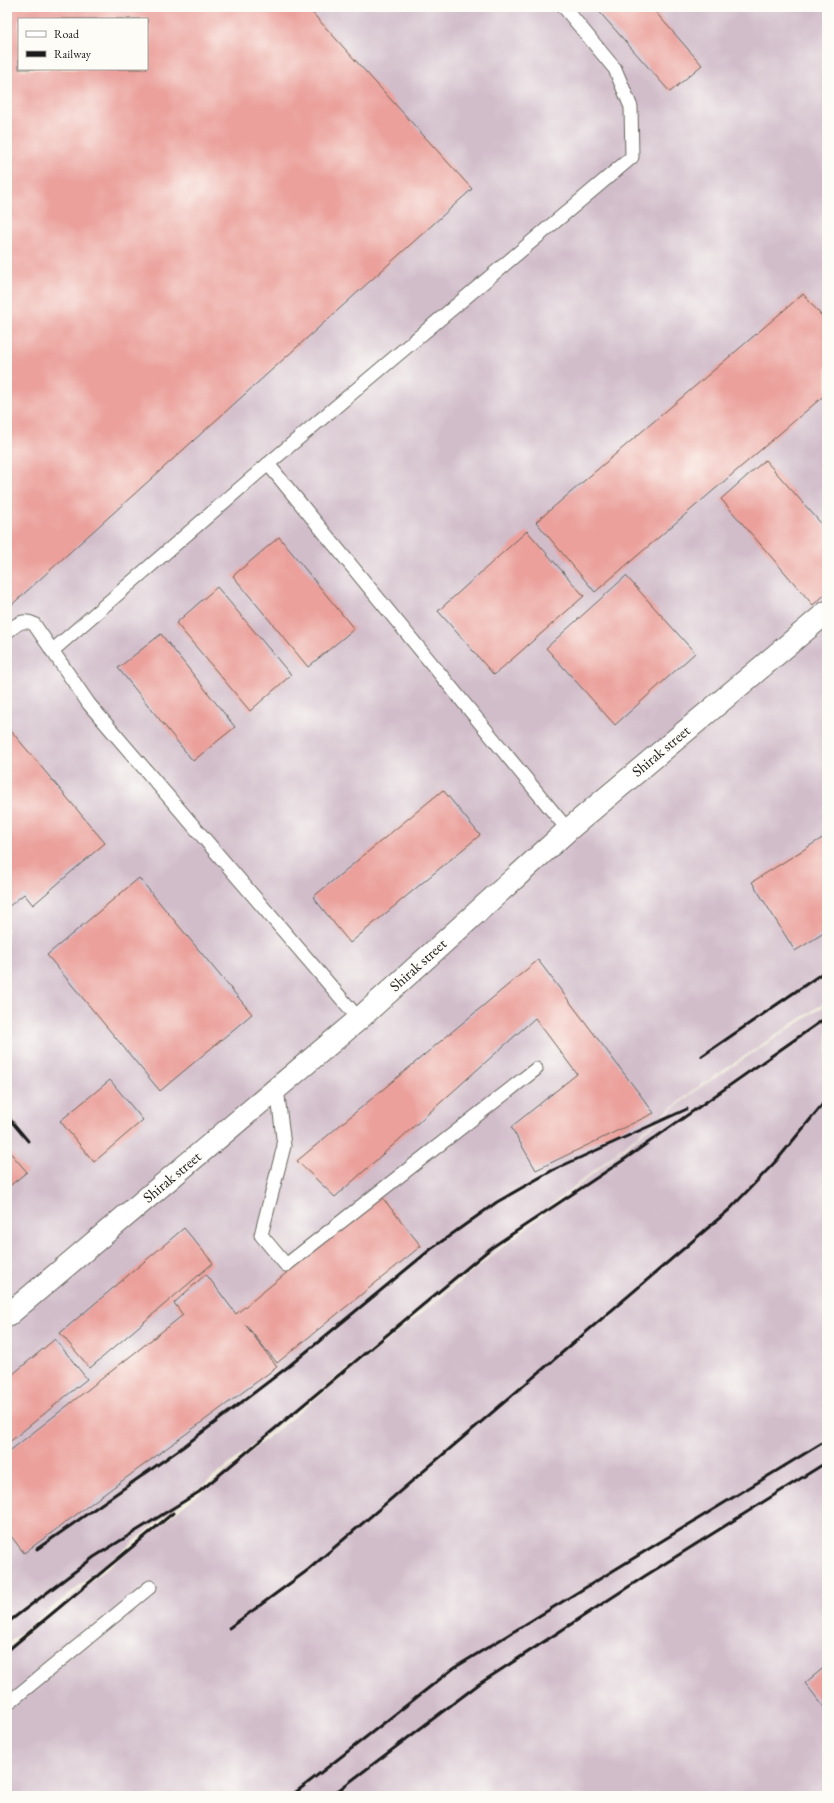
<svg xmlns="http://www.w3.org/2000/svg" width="834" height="1803" font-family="'EB Garamond',serif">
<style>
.industrial{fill:#d1bdca;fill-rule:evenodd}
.building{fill:#eba09b;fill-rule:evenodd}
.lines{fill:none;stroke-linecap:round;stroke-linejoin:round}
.service-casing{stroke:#67665e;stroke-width:15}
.minor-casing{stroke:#67665e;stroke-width:24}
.service{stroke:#fff;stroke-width:13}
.minor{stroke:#fff;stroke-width:22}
.rail{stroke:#1c1c1c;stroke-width:3}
.labels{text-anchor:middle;stroke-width:3.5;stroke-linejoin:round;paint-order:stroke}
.street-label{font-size:15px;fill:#1c1c1c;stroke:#fdfcf7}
</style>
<rect width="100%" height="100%" fill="#fdfcf7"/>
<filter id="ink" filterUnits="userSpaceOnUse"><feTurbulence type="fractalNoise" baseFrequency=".025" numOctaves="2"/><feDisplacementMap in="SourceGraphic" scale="8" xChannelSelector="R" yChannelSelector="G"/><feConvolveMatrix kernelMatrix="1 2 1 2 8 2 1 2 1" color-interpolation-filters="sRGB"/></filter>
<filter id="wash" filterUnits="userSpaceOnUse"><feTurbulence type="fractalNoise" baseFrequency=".012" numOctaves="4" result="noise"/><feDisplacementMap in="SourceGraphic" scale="16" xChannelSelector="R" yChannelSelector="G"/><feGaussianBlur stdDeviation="0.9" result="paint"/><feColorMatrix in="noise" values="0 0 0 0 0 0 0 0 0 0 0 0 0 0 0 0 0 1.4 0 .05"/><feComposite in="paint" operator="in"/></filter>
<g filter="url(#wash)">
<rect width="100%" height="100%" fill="#f2eed9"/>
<g class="industrial">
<path d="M7,7H827V1001L694,1090L7,1644ZM19,19H147V69H19Z"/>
<polygon points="827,1004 827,1796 7,1796 7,1649 695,1091"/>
</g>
<g id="blocks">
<g class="building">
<path d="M7,7H307L472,189L7,609ZM19,19H147V69H19Z"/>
<polygon points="595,7 651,7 702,65 670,92"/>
<polygon points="803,294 827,322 827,393 595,592 536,522"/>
<polygon points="765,460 827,530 827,593 813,605 721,499"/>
<polygon points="527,531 584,596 494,675 438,611"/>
<polygon points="279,537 354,629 308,667 233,576"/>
<polygon points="626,576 695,653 615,725 546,648"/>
<polygon points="217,587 291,675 250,711 176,623"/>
<polygon points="161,634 235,727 193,761 118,668"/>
<polygon points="7,726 105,843 33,905 24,894 7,908"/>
<polygon points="443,790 480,835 350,943 313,897"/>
<polygon points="827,835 827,931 795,951 752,882"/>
<polygon points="139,878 252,1014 160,1091 47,955"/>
<polygon points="538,960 654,1113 536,1170 511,1127 577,1074 535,1018 335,1197 297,1161"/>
<polygon points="110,1080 143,1120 94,1162 60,1121"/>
<polygon points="7,1149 27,1172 7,1188"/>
<polygon points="381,1196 421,1246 277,1363 245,1324 277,1367 24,1553 7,1531 7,1453 183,1315 174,1303 206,1274 236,1314"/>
<polygon points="184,1228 213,1263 90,1368 60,1333"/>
<polygon points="55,1339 87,1379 7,1444 7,1379"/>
<polygon points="827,1665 827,1711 805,1683"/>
</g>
</g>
</g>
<g filter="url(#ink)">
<use href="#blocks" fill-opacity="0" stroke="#67665e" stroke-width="1"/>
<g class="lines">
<defs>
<g id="service">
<polyline points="564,7 615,69 631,107 632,157 268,464 568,830"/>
<path d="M7,632C16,625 22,618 34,624L89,704L359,1019"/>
<polyline points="52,651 268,464"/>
<polyline points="277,1088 284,1146 261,1235 286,1265 536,1069"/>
<polyline points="7,1704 150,1587"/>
</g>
<polyline id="minor" points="7,1316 359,1019 568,830 827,612"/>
</defs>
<use href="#service" class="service-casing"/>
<use href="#minor" class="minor-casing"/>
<use href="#service" class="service"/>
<use href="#minor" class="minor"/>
<g class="rail">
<polyline points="702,1056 827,970"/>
<polyline points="7,1116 28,1141"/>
<polyline points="37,1549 183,1447 289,1366 431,1249 497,1202 553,1170 687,1109"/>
<polyline points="7,1623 94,1557 199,1492 491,1248 622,1161 827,1017"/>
<polyline points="229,1628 308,1570 730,1209 777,1160 827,1099"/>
<polyline points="7,1651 173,1513"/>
<polyline points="291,1796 454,1668 827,1440"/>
<polyline points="331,1796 479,1684 645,1576 827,1462"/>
</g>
</g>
</g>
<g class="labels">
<g class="street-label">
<text transform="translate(661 751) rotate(-40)" y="5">Shirak street</text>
<text transform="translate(418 965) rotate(-42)" y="5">Shirak street</text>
<text transform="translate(172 1177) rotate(-40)" y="5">Shirak street</text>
</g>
</g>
<rect width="834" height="1803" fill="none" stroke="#fdfcf7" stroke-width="24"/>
<rect x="18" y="18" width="130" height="52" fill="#fdfcf7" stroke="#a3a29f"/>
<rect x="26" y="31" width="20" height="6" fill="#ffffff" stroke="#a3a29f"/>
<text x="54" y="38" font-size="12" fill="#1c1c1c">Road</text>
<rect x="26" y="51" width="20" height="6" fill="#1c1c1c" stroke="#a3a29f"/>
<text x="54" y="58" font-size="12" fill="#1c1c1c">Railway</text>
</svg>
